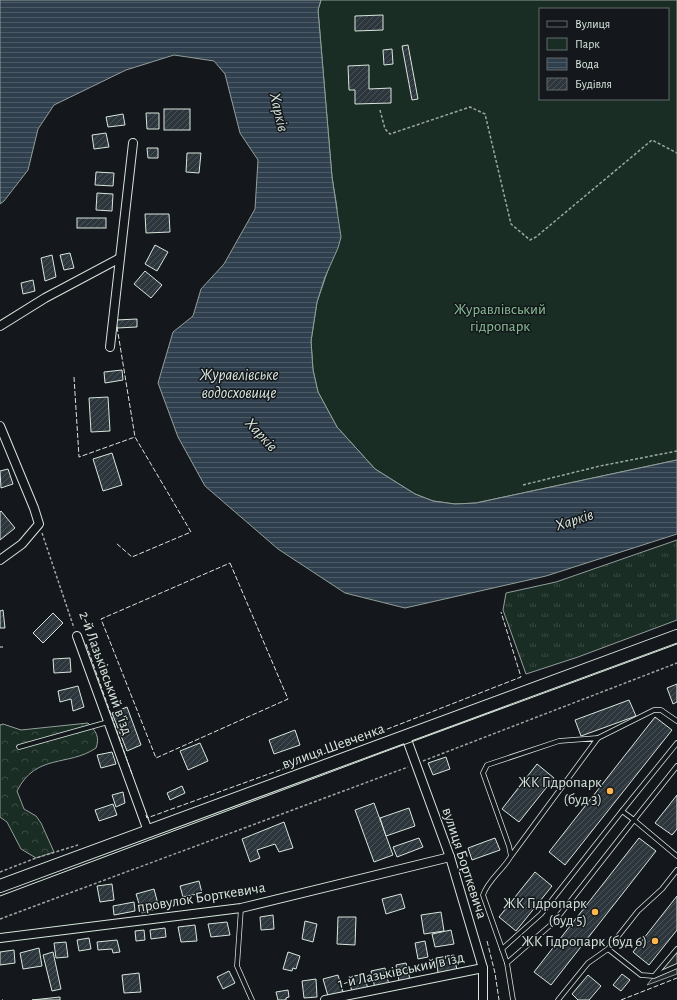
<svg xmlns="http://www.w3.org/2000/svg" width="677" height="1000" font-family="'Alegreya Sans',sans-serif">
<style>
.grass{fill:url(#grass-tufts);stroke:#939e99}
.forest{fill:url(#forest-crowns);stroke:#939e99}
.park{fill:#1a2d24;stroke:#939e99;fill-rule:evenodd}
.parking{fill:#24282b;stroke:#939e99}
.water{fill:url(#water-rules);stroke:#939e99}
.building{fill:url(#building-hatch);stroke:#d8e6dc}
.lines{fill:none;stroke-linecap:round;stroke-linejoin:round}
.lane-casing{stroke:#d8e6dc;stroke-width:5.5}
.street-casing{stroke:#d8e6dc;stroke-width:10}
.primary-casing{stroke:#d8e6dc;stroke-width:14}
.path{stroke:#9da8a2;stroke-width:1.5;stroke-dasharray:3 2;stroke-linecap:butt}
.lane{stroke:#14181c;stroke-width:4}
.street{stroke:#14181c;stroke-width:8}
.primary{stroke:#14181c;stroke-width:12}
.tram{stroke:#d8e6dc;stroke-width:1}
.fence{stroke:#d8e6dc;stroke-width:1;stroke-dasharray:5 2;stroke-linecap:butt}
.poi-dot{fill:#ffb74d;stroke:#14181c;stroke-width:1.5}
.labels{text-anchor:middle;stroke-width:3;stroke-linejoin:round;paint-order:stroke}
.park-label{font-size:15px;fill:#8ac095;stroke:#14181c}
.street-label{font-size:15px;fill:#d8e6dc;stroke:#14181c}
.poi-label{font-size:15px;fill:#d8e6dc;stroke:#14181c;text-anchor:end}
.water-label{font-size:16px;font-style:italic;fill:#d8e6dc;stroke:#14181c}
</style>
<defs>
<pattern id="grass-tufts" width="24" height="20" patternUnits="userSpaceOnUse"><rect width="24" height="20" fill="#1a2d24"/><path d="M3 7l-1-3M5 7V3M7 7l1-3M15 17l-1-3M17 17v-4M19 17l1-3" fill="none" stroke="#3b4b43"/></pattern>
<pattern id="forest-crowns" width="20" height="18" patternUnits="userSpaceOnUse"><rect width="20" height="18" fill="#1a2d24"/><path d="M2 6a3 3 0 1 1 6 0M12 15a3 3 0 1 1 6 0" fill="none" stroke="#3b4b43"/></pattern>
<pattern id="water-rules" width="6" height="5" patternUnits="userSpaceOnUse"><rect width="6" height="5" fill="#2f3f4d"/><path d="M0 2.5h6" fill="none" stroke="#4c5b66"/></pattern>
<pattern id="building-hatch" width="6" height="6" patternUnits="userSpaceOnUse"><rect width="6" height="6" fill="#2c363c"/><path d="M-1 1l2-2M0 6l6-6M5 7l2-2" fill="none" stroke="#4a5358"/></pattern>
</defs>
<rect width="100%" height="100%" fill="#14181c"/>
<polygon class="grass" points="677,540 677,620 578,657 526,674 503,610 506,593 556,582"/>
<path class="forest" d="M88,723C96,731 100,737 96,748C68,767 36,753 17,791L24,809L36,816L41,823L54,852L36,858L21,849L7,822L0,817V725L3,724L21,730Z"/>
<path class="park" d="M321,0H677V460L476,503L455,504L433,501L415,494L375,469L337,427L318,392L313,370L311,341L317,302L330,264L337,208L332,177L318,10ZM540,9H668V99H540Z"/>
<polygon class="parking" points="677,947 677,974 647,985 654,976"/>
<polygon class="water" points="0,0 321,0 318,10 332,177 341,237 338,248 325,277 317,302 311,341 313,370 318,392 337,427 375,469 415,494 433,501 455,504 476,503 677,460 677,534 546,576 405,608 345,593 278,549 205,486 178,437 158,383 173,332 193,316 201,289 224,264 255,209 258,160 240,133 225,74 214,61 174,55 126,70 54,105 38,129 28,170 4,201 0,204"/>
<g class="building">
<polygon points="383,15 383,30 355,31 355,16"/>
<polygon points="408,45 418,99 412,100 402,46"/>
<polygon points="392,49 393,64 384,65 383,50"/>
<polygon points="369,65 369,89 391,88 391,103 355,104 355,90 349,90 348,66"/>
<rect x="164" y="109" width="26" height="21"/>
<polygon points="146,113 159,113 159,129 147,129"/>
<polygon points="123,114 125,125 108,127 106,117"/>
<polygon points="106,133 109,147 94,149 92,135"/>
<polygon points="147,148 158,148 158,158 148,158"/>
<polygon points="187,153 201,153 199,173 186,172"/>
<polygon points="96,172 114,173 113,186 95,185"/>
<polygon points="97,193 113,194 112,211 96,210"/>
<polygon points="145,214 169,214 170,232 146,233"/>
<rect x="77" y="218" width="29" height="10"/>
<polygon points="155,245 168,252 157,271 145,264"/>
<polygon points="70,253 74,268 64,270 60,255"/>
<polygon points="52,255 56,277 45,281 41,258"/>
<polygon points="145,271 162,285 151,298 134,284"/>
<polygon points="33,280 35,291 23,294 21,283"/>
<polygon points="137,319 137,327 117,328 116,320"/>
<polygon points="122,370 123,380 105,383 104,372"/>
<polygon points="108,397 110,431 91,432 89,398"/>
<polygon points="112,453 122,485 103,491 93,459"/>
<polygon points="8,469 13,484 1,488 0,471"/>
<polygon points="1,511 15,528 0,540 0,512"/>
<polygon points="3,610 5,628 0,628 0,611"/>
<polygon points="53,613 63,623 43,643 33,633"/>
<polygon points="70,658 71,672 54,673 53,659"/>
<polygon points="677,684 677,702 673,704 667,688"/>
<polygon points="78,686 84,707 73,711 71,699 60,702 58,691"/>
<polygon points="629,700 636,716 581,736 575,720"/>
<polygon points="127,707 141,745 127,751 112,713"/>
<polygon points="655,717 672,730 565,865 549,852"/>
<polygon points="295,730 300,745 274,754 269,740"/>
<polygon points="200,743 208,761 188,770 180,751"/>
<polygon points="112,752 116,764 101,768 97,755"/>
<polygon points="446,757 450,769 433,775 428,763"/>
<polygon points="537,764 554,778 519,822 502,809"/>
<polygon points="182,786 185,793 170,800 167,793"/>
<polygon points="123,792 125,803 116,807 112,795"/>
<polygon points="677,795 677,829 672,835 655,823"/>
<polygon points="374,803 393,855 374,862 355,810"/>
<polygon points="113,804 117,815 99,821 95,810"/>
<polygon points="409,808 415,826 386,836 380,818"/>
<polygon points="284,822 293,848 279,852 275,844 257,850 260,858 250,862 242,839"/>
<polygon points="419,838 423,847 397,857 393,847"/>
<polygon points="495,838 500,850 472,860 468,848"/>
<polygon points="639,838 656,851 551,985 534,972"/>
<polygon points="535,872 552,886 516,931 499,917"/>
<polygon points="199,881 202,893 183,897 180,886"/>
<polygon points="112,884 114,900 100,902 97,886"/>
<polygon points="154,889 159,908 142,913 136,894"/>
<polygon points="401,894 405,908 386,914 382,899"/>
<polygon points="677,896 677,930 649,965 633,952"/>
<polygon points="134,902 135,911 114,915 113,906"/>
<polygon points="441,912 444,931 424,934 421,915"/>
<polygon points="273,915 274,929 261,930 260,917"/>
<polygon points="338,917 356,917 355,945 337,944"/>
<polygon points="305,921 317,924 313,942 302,939"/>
<polygon points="227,922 230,935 211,937 208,924"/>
<polygon points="195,925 197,941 181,942 178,927"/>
<polygon points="165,928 166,937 151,939 150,930"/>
<polygon points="144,930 145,940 136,941 135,931"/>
<polygon points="451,930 454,944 435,947 432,934"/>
<polygon points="89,938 91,949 79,951 77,940"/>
<polygon points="117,940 120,952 113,953 112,949 98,950 97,942"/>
<polygon points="425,941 428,957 418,959 415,943"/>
<polygon points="66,942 68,957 56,958 54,943"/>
<polygon points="39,948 42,966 23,969 20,953"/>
<polygon points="14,950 15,963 0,965 0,952"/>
<polygon points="53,952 61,989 52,991 43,955"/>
<polygon points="288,952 300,956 296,969 293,968 292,971 283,969"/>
<polygon points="454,955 457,970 438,973 436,958"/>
<polygon points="406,963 410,979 399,981 396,965"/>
<polygon points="385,968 389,985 375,988 371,971"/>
<polygon points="229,971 235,983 223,989 217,977"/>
<polygon points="139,973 141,992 124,993 122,975"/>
<polygon points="364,974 368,989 352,993 349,977"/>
<polygon points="622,974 630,980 621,991 613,985"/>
<polygon points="338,975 343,992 328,996 323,979"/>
<polygon points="588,975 601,986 589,1000 578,1000 572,994"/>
<polygon points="316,979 317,997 304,998 302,981"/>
<polygon points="288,990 289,997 286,998 286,1000 278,1000 276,992"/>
<polygon points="60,997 60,1000 32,1000"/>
</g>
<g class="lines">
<defs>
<g id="lane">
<polyline points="598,738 654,710 661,710 677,721"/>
<polyline points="19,747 108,722"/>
<polyline points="622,811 634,820 677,766"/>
<path d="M511,856L509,846L483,773L487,765L559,741L598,738L511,856C503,870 488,880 483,895L507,963L554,922L634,820L677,856"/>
<polyline points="241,908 237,966 252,1000"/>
<polyline points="502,949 541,914 622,811 677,743"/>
<polyline points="608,949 641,975 654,976 677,966"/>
<polyline points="507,963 513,1000"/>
<polyline points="655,975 677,949"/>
<polyline points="558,1000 588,963 608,949 638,911 662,889 677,870"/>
</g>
<g id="street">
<polyline points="0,326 45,298 120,258"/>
<polyline points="110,347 133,143"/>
<polyline points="0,426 34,508 39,524 22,544 0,560"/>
<polyline points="77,636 148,831"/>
<polyline points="406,737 450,857 483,968 483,1000"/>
<polyline points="0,938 241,908 450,857"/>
<polyline points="325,1000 483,968"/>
</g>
<polyline id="primary" points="0,886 677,636"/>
</defs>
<use href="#lane" class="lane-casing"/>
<use href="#street" class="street-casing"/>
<use href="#primary" class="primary-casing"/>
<g class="path">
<polyline points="380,110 385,129 390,134 470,107 485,114 511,224 530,240 536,237 652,140 677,153"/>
<polyline points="523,485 600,466 677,451"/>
<polyline points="42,533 74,628"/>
<polyline points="423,761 677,663"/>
<polyline points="0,872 36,858 78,845"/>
<polyline points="0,919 408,767"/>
<polyline points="2,1000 3,1000"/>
</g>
<use href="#lane" class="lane"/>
<use href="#street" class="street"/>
<use href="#primary" class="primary"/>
<polyline class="tram" points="0,896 384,752 677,644"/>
<g class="fence">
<polyline points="117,327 135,437"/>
<polyline points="74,377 79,457 135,437 191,532 132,557 116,543"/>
<polygon points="230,563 288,699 156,758 101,619"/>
<polyline points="86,644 132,774"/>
<polyline points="0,647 3,647"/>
<polyline points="146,815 147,818 313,758 521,677 501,612"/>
<polyline points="487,941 495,973 499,1000"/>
<polyline points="621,1000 677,978"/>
</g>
</g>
<g class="poi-dot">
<circle cx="610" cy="791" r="4"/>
<circle cx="595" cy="912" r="4"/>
<circle cx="655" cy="941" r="4"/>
</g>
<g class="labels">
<g class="park-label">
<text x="500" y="314">Журавлівський<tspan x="500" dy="17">гідропарк</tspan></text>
</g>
<g class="street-label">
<text transform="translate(106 673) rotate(70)" y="5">2-й Лазьківський в’їзд</text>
<text transform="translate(333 746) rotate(-20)" y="5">вулиця Шевченка</text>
<text transform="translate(465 863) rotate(72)" y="5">вулиця Борткевича</text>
<text transform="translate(201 897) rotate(-9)" y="5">провулок Борткевича</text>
<text transform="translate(401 970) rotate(-12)" y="5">1-й Лазьківський в’їзд</text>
</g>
<g class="poi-label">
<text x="602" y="787">ЖК Гідропарк<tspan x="602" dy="17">(буд 3)</tspan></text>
<text x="587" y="908">ЖК Гідропарк<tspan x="587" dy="17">(буд 5)</tspan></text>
<text x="647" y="946">ЖК Гідропарк (буд 6)</text>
</g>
<g class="water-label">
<text transform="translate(280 112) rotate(77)" y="6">Харків</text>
<text x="239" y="380">Журавлівське<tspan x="239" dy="18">водосховище</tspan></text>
<text transform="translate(262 434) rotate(47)" y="6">Харків</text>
<text transform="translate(574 519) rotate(-18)" y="6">Харків</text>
</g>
</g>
<rect x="539" y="8" width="130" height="92" fill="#14181c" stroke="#626a69"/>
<rect x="547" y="21" width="20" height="6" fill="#14181c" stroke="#626a69"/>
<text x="575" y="28" font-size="12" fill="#d8e6dc">Вулиця</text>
<rect x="547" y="38" width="20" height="12" fill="#1a2d24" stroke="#626a69"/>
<text x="575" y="48" font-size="12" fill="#d8e6dc">Парк</text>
<rect x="547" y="58" width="20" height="12" fill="url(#water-rules)" stroke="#626a69"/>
<text x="575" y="68" font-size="12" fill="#d8e6dc">Вода</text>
<rect x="547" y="78" width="20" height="12" fill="url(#building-hatch)" stroke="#626a69"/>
<text x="575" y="88" font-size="12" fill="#d8e6dc">Будівля</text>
</svg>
